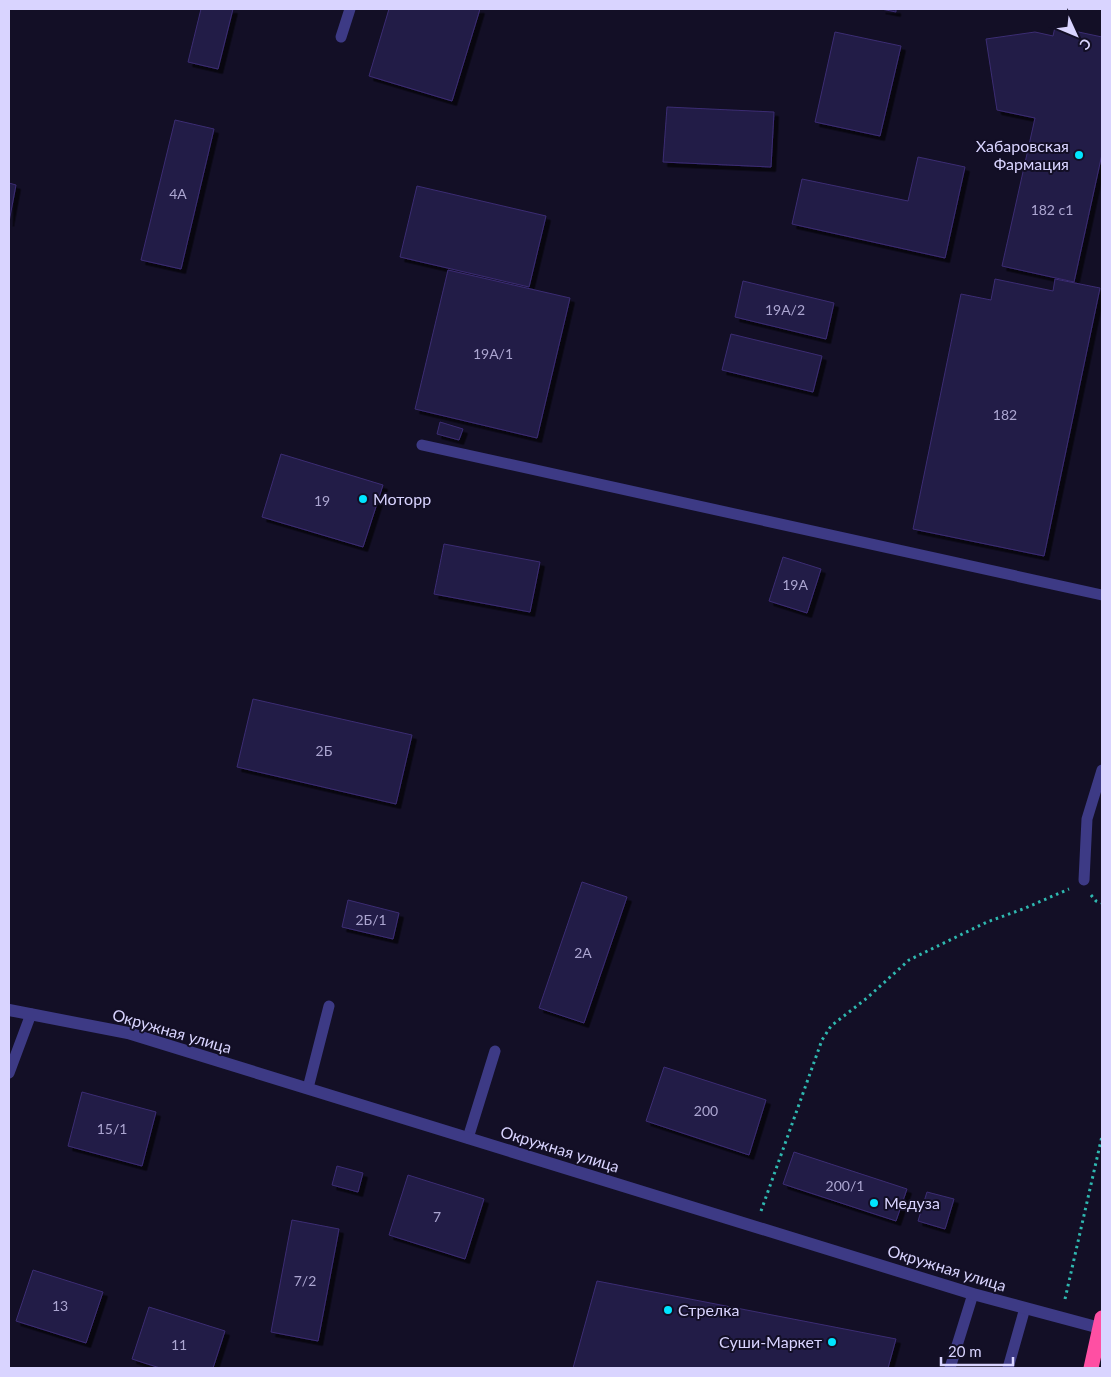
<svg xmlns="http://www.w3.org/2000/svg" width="1111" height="1377" font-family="Lato,sans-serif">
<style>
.building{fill:#241b47;stroke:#3b2d73;filter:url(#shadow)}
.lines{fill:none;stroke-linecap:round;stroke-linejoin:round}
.path{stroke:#2fb8b0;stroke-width:3;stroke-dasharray:2.5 4;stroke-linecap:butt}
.lane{stroke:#3d3a85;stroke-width:11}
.street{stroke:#3d3a85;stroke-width:12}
.highway{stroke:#ff4fa3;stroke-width:15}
.poi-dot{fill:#00e5ff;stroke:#130f26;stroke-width:2}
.labels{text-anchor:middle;stroke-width:4;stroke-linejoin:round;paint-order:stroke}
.number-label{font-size:14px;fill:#aca6d1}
.poi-label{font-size:16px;fill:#d9d4ff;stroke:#130f26;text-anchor:start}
.street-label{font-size:16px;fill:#d9d4ff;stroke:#130f26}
</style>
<defs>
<filter id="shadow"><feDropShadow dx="4.5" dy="4.5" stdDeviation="0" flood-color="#0009"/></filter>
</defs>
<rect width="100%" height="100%" fill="#130f26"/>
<g class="building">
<polygon points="201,9 233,9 218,69 188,62"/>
<polygon points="389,9 480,9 452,101 369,76"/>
<polygon points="881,9 896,9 896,12"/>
<polygon points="1055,27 1102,37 1102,154 1074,282 1002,266 1035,118 997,110 986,39 1035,32 1053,36"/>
<polygon points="835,32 901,46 880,136 815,122"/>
<polygon points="667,107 774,112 771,167 663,162"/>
<polygon points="175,120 214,129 181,269 141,260"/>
<polygon points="918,157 965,167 945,258 792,224 802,179 908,201"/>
<polygon points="9,183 16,185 9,222"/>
<polygon points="417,186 546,216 529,287 400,257"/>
<polygon points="448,270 570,298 537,438 415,409"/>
<polygon points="995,279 1053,291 1055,279 1100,288 1044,556 913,529 961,294 991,300"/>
<polygon points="743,281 834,303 826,339 735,317"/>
<polygon points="731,334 822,356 813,392 722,370"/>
<polygon points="440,422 463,429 459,440 437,434"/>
<polygon points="281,454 383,485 363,547 262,517"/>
<polygon points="444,544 540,562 530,612 434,594"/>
<polygon points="783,557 821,569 807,613 769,601"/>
<polygon points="253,699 412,735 396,804 237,767"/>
<polygon points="582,882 627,897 584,1023 539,1008"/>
<polygon points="348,900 399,913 393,939 342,927"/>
<polygon points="664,1067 766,1100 749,1155 646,1121"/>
<polygon points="82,1092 156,1112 142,1166 68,1146"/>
<polygon points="794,1152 907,1189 896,1221 783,1184"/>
<polygon points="337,1166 363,1173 358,1192 332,1185"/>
<polygon points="408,1175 484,1199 465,1259 389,1235"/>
<polygon points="927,1192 954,1199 945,1229 918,1221"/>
<polygon points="292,1220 339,1229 318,1341 271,1332"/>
<polygon points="33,1270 103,1292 86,1343 16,1321"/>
<polygon points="597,1281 896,1339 888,1368 573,1368"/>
<polygon points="149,1307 225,1331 213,1368 160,1368 132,1359"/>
</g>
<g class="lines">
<g class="path">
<polyline points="1091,895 1096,901 1102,903"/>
<polyline points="761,1211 822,1040 831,1026 867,998 909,960 987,922 1023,909 1069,889"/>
<polyline points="1065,1299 1102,1136"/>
</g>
<g class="lane">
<polyline points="341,37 350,9"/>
<polyline points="422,445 1102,595"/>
<polyline points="1084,880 1087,819 1102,770"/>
<polyline points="9,1073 31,1014"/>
<polyline points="308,1088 329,1006"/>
<polyline points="468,1138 495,1051"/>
<polyline points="950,1368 973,1294"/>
<polyline points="1008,1368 1025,1308"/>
</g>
<polyline class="street" points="9,1010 128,1033 973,1294 1100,1328"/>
<polyline class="highway" points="1091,1368 1102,1318"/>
</g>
<g class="poi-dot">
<circle cx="1079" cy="155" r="5"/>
<circle cx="363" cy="499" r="5"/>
<circle cx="874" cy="1203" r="5"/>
<circle cx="668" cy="1310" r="5"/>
<circle cx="832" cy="1342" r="5"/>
</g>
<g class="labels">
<g class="number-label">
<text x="178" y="199">4А</text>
<text x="1052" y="215">182 с1</text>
<text x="785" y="315">19А/2</text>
<text x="493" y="359">19А/1</text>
<text x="1005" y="420">182</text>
<text x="322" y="506">19</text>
<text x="795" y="590">19А</text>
<text x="324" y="756">2Б</text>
<text x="371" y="925">2Б/1</text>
<text x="583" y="958">2А</text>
<text x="706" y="1116">200</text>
<text x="112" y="1134">15/1</text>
<text x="845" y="1191">200/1</text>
<text x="437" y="1222">7</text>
<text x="305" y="1286">7/2</text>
<text x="60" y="1311">13</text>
<text x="179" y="1350">11</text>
</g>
<g class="poi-label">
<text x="1069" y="152" text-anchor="end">Хабаровская<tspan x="1069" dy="18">Фармация</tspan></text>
<text x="373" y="505">Моторр</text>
<text x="884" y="1209">Медуза</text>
<text x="678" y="1316">Стрелка</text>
<text x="822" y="1348" text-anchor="end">Суши-Маркет</text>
</g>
<g class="street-label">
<text transform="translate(172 1031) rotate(16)" y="6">Окружная улица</text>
<text transform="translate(560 1149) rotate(17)" y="6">Окружная улица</text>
<text transform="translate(947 1268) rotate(17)" y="6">Окружная улица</text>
</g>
</g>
<rect width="1111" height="1377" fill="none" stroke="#d9d4ff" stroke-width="20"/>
<g transform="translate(1076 35) rotate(134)" stroke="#130f26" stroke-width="4" paint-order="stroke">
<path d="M0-4L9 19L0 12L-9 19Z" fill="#d9d4ff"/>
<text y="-8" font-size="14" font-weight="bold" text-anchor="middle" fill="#d9d4ff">С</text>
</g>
<path d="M941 1357v8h72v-8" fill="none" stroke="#d9d4ff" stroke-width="2.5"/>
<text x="948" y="1357" font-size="15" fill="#d9d4ff" stroke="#130f26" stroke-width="4" paint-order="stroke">20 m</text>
</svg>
